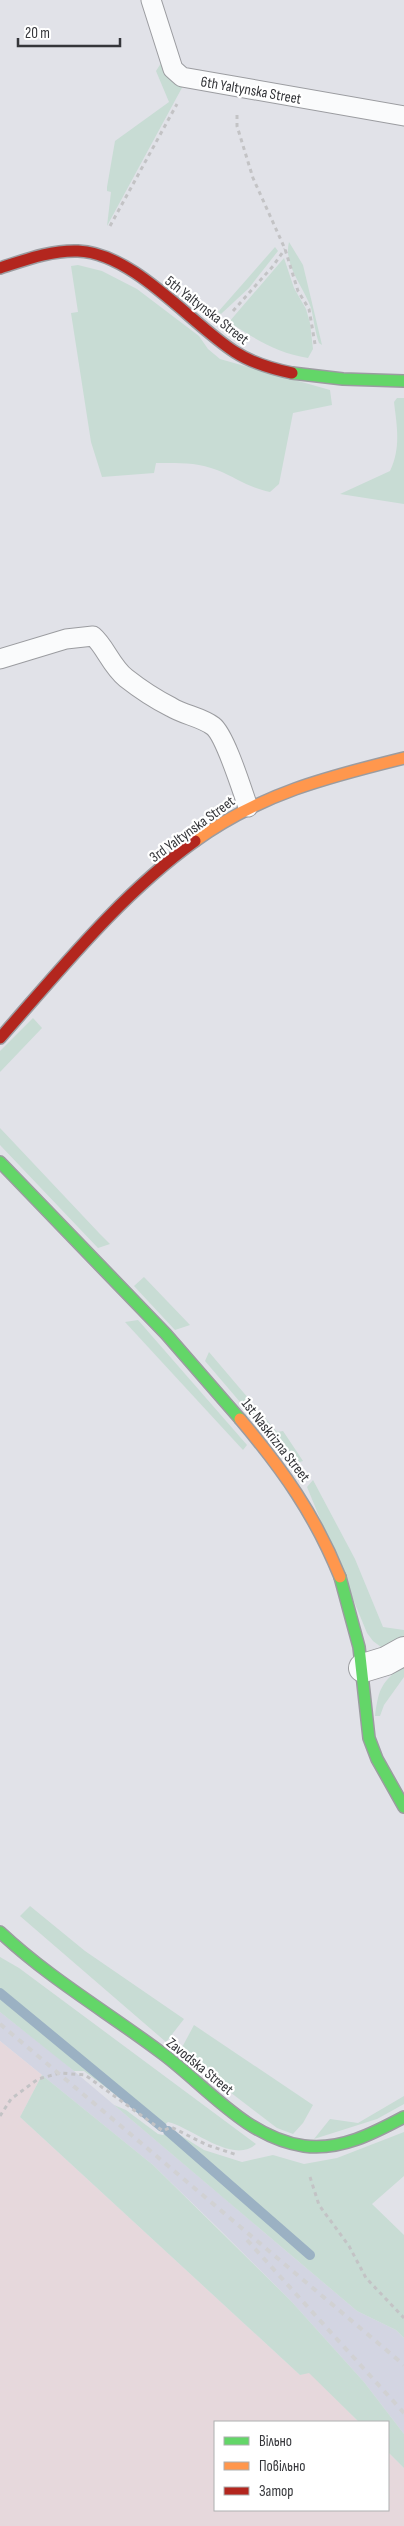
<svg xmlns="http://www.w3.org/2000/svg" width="404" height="2526" font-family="'Sofia Sans Condensed',sans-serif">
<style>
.built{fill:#d3d5e2}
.industrial{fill:#e6d8dc}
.green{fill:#c8dcd4}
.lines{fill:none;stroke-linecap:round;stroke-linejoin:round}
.stream{stroke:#9bb1c3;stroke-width:10}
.lane-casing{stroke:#9b9ca0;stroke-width:21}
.street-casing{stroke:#9b9ca0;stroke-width:30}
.fast-casing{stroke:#9b9ca0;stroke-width:14}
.slow-casing{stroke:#9b9ca0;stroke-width:14}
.jam-casing{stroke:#9b9ca0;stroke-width:14}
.path{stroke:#c3c3c5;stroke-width:3;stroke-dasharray:4 4;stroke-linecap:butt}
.lane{stroke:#fafbfc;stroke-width:19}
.street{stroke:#fafbfc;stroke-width:28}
.fast{stroke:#63d668;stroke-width:11}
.slow{stroke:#ff974d;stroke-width:11}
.jam{stroke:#b3261e;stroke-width:11}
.rail{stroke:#d1d1d3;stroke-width:4;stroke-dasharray:6 6;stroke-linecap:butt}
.labels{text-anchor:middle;stroke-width:4.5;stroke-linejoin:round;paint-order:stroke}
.street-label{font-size:15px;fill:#35363a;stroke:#fff}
</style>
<rect width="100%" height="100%" fill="#e1e2e8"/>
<polygon class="built" points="0,2012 61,2060 357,2311 396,2330 404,2338 404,2434 364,2382 291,2301 219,2229 153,2165 0,2041"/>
<polygon class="industrial" points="0,2041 42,2075 20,2117 300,2375 309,2372 359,2422 215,2422 215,2510 388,2510 388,2452 404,2468 404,2526 0,2526"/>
<g class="green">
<polygon points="163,60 184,84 107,226 111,192 107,191 107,187 115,141 169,102 156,71"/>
<path d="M289,242L303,265L322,345L319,343C315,332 314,320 311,308C304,287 283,265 289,242Z"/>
<polygon points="275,247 278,251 249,288 221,314 218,312"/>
<path d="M284,258L294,288L306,309L310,323L313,349L308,358C277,353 255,339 229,322Z"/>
<path d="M78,265L102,271L137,289L199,336L208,349L220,359L330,390L332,405L293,413L279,484L270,492C247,487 237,478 217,470C197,462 177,463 156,463L154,473L102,477L91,442L71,313L78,312L71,266Z"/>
<path d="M397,398H404V504L340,494L390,471C401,448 397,427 394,402Z"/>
<polygon points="33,1018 42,1028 0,1072 0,1051"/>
<polygon points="0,1128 99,1233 110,1244 98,1248 0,1145"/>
<polygon points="144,1277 190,1325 175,1330 134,1286"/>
<polygon points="138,1320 247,1445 243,1450 125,1322"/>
<polygon points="209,1352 277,1432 283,1431 303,1461 293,1464 205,1361"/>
<polygon points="313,1480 355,1559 383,1627 404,1630 404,1638 381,1647 373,1641 367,1633 307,1487"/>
<path d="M404,1664V1677L384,1705L380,1716H375C379,1687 381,1684 404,1664Z"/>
<polygon points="30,1906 85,1951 184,2019 166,2042 20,1916"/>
<path d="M0,1957L19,1968L256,2144C233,2165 193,2128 168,2122L162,2127L145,2117L84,2071H74L0,2012Z"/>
<polygon points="194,2025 313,2105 303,2123 293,2134 277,2128 179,2053"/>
<polygon points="42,2075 153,2165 291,2301 364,2382 404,2434 404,2468 388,2452 388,2422 359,2422 309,2373 300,2375 20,2117"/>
<polygon points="404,2096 404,2104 377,2119 314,2139 330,2119 358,2123"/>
<polygon points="114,2105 126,2110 158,2134 163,2135 168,2131 177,2133 204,2150 242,2162 273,2155 304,2164 337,2158 404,2132 404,2176 372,2204 404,2235 404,2338 396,2330 357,2311"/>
</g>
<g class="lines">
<g class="stream">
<polyline points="0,1993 162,2127"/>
<polyline points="168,2131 310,2255"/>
</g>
<defs>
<g id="lane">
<polyline points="151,0 173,69 182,77 404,116"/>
<path d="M0,659L66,639L93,636C105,646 111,666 126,678C140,689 155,699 171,707C184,715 201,717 213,726C225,735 242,790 248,807"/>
</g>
<polyline id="street" points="363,1668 386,1661 404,1651"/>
<g id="fast">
<polyline points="292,373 343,379 404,381"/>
<polyline points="0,1162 166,1334 240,1419"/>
<polyline points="340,1577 359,1647 369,1738 377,1759 404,1807"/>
<path d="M0,1932C50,1979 109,2013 163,2054C207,2087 247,2138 304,2146C340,2151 374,2133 404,2117"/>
</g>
<g id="slow">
<path d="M195,841C260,794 327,777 404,758"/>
<path d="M240,1419C283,1470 315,1515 340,1577"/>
</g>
<g id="jam">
<path d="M0,268C25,260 51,250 78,251C134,253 191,324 235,352C252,363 273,369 292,373"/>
<path d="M0,1038C61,969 120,895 195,841"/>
</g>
</defs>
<use href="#lane" class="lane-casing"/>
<use href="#street" class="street-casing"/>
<use href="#fast" class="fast-casing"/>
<use href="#slow" class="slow-casing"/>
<use href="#jam" class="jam-casing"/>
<g class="path">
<polyline points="237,115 237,126 253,178 285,249 298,291 309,309 315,344"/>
<polyline points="110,226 177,104"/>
<polyline points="233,311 273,266 285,249"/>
<polyline points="0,2116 11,2099 38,2079 60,2073 85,2075 163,2131 171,2127 207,2145 237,2155"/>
<polyline points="310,2177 319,2205 349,2246 366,2278 404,2318"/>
</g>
<use href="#lane" class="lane"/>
<use href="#street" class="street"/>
<use href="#fast" class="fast"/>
<use href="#slow" class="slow"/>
<use href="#jam" class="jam"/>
<g class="rail">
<polyline points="0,2024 404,2365"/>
<polyline points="247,2240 404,2413"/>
</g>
</g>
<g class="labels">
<g class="street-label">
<text transform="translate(251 90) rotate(10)" y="5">6th Yaltynska Street</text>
<text transform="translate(207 310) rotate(38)" y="5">5th Yaltynska Street</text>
<text transform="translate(192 829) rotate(-36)" y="5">3rd Yaltynska Street</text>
<text transform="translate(276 1440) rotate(52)" y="5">1st Naskrizna Street</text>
<text transform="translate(200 2066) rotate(39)" y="5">Zavodska Street</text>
</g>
</g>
<rect x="214" y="2421" width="175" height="90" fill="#ffffff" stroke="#aeafb0"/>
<rect x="224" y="2437" width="25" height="8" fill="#63d668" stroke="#aeafb0"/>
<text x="259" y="2446" font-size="15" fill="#35363a">Вільно</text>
<rect x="224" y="2462" width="25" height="8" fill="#ff974d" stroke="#aeafb0"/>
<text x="259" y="2471" font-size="15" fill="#35363a">Повільно</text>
<rect x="224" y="2487" width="25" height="8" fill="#b3261e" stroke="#aeafb0"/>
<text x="259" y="2496" font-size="15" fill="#35363a">Затор</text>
<path d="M18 38v8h102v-8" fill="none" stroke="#35363a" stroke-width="2.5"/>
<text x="25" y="38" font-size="15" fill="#35363a" stroke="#ffffff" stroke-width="4" paint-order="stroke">20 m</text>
</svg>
